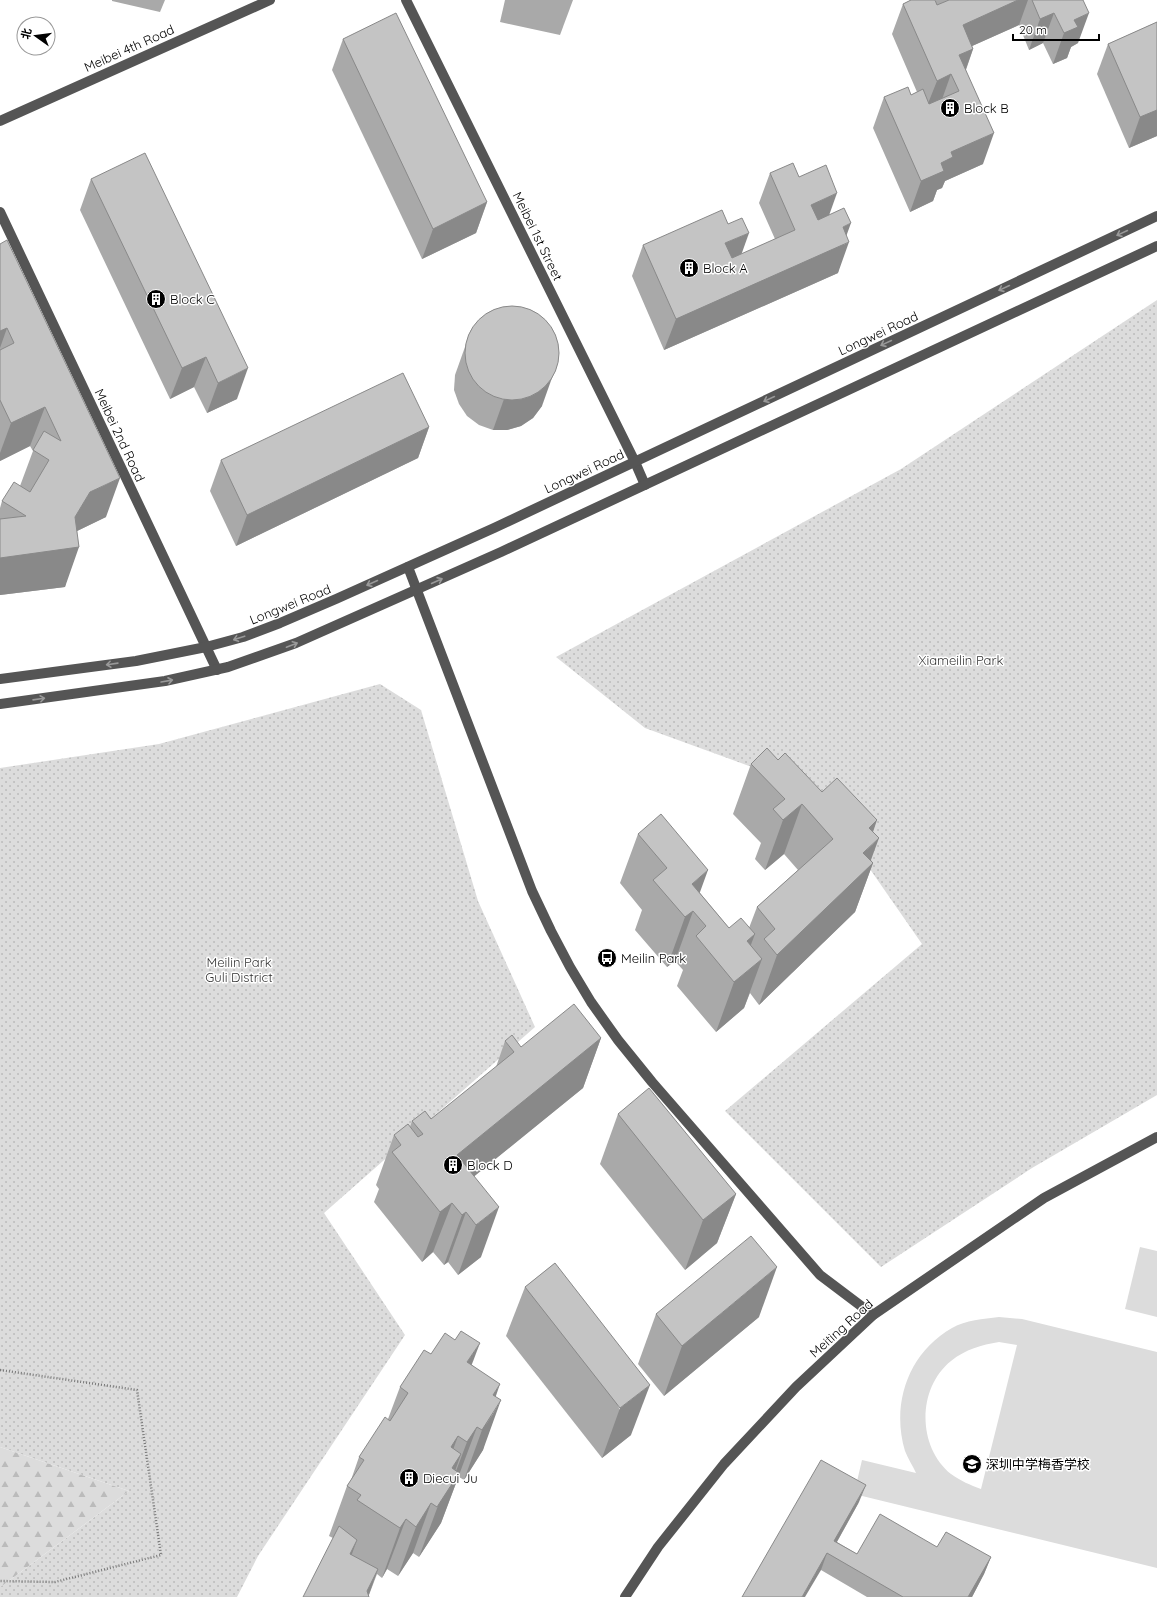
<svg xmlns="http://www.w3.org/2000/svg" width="1157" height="1597" font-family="Quicksand,'Noto Sans SC',sans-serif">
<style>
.grass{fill:url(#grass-dots)}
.forest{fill:url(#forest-firs)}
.pitch{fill:#dcdcdc;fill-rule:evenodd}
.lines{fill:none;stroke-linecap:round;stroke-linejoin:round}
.path{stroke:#777;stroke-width:2.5;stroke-dasharray:1 2;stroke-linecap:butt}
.minor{stroke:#555;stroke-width:10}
.wall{fill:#a9a9a9}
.shaded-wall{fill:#898989}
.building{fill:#c4c4c4;stroke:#898989}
.oneway{stroke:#999}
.labels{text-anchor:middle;stroke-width:3;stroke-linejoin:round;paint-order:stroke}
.street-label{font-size:13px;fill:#000;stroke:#fff}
.poi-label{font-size:13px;fill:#000;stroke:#fff;text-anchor:start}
.park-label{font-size:13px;fill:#333;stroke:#fff}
</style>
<defs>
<pattern id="grass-dots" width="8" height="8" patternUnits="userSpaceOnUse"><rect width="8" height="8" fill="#dcdcdc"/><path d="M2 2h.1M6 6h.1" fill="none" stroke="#bbb" stroke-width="1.8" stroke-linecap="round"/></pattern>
<pattern id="forest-firs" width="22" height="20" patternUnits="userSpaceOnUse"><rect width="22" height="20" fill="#dcdcdc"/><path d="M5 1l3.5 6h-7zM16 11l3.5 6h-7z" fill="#bbb"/></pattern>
</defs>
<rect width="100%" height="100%" fill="#fff"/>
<g class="grass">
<polygon points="1157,300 1157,1095 1032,1168 881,1267 725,1111 922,944 815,790 645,728 556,657 901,469"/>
<polygon points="380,684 421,710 478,901 535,1027 324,1213 405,1335 258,1556 237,1597 0,1597 0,1586 2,1586 129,1491 0,1447 0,768 159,744"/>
</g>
<polygon class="forest" points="0,1447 129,1491 2,1586 0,1586"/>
<g class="pitch">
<polygon points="1140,1247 1157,1251 1157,1317 1125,1309"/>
<path d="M999,1317L1022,1319L1157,1352V1568L854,1494L862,1460L916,1473C913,1466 908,1459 905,1451C891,1404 908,1353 952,1328C966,1320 983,1319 999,1317ZM999,1342L1017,1345L981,1489C970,1485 961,1481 951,1474C917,1447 917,1388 951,1361C966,1349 981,1345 999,1342Z"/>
</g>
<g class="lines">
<polyline class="path" points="0,1370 137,1390 161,1555 55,1582 0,1581"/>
<g class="minor">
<polyline points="406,0 635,462 645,485"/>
<polyline points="0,121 270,0"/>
<polyline points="0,212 217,670"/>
<polyline points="408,567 532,891 551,931 570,967 591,1002 618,1040 652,1082 820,1275 873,1315"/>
<polyline points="0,679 136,661 206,647 243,637 280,623 336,599 494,528 1157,216"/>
<polyline points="0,704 165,681 228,667 296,643 501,552 1157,246"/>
<polyline points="625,1597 658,1547 724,1464 796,1387 873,1315 1044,1198 1157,1137"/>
</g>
</g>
<g class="wall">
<polygon points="112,0 165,0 160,12 112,1"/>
<polygon points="505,0 573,0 560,35 500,22"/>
<polygon points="910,0 935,0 935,1 936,0 1083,0 1078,43 1071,47 1067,58 1053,64 1043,43 1029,50 1019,25 972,46 973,49 966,70 983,164 945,181 942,188 937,190 933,201 910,212 873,128 884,97 911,95 917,92 892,34 903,4 909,1"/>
<polygon points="1157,22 1157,136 1129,148 1097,74 1108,44"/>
<polygon points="343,39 487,202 476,233 422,259 332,70"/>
<polygon points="770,173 799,177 846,236 838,273 664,350 632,276 643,245 742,254 775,239 759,203"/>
<polygon points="91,179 237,399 207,413 194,387 170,399 80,210"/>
<polygon points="0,244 106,517 77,531 65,587 0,595 0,508 2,501 20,486 33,451 30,446 0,461"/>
<polygon points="471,330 542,406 533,418 521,426 507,430 493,430 479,425 467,416 459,404 454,390 455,375"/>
<polygon points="429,427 418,458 236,546 210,491 221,460"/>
<polygon points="778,760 822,792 873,832 871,860 873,863 855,912 759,1005 750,993 744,1008 716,1032 677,986 683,970 675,961 667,967 635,930 642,910 620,883 638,834 700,893 729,928 749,928 757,907 798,870 784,854 765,870 755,859 761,843 733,814 751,764"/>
<polygon points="601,1038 583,1088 474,1176 481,1257 458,1275 448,1262 444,1265 433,1252 422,1262 374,1202 379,1189 376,1185 394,1135 410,1127 412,1121 431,1119 496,1067 505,1041 521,1047"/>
<polygon points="618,1114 736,1194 717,1243 685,1270 600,1164"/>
<polygon points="555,1263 631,1435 602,1458 506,1336 525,1287"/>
<polygon points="656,1314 759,1317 664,1396 638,1364"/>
<polygon points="431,1354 472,1365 496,1397 483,1450 464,1480 459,1477 458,1478 441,1523 419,1557 413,1553 398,1576 387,1569 382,1578 377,1574 369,1595 333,1538 329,1536 347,1486 351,1480 359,1457 388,1419 400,1387"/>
<polygon points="859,1502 837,1542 857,1554 937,1547 991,1557 984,1574 972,1597 867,1597 821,1570 742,1597"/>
</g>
<g class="shaded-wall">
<polygon points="1018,0 1028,0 1019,25 952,55 963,25"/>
<polygon points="1054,13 1043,43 1029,50 1040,19"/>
<polygon points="1089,13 1078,43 1071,47 1067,58 1053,64 1064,33 1074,20"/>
<polygon points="973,49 962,80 959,55"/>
<polygon points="951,74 940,105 925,111 937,81"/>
<polygon points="1157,110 1157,136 1129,148 1140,117"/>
<polygon points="994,133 983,164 945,181 942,188 937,190 933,201 910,212 921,181 941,163 951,152"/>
<polygon points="837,193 826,224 800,235 811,205"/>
<polygon points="487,202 476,233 422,259 433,229"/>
<polygon points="851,223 843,245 849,242 838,273 664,350 676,319 843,227"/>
<polygon points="749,233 738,264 714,274 725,243"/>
<polygon points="7,328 0,348 0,331"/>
<polygon points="206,357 194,387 170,399 182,368"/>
<polygon points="248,368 237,399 207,413 218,383"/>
<polygon points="553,375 542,406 533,418 521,426 507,430 493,430 504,399"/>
<polygon points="45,407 30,446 0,461 0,453 11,423"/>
<polygon points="429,427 418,458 236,546 247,515"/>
<polygon points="120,478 106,517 75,532 79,547 65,587 0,595 0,558 75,517 90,492"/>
<polygon points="802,804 784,854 765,870 783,820"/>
<polygon points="877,820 867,850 879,838 868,868 873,863 855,912 759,1005 777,955 869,828"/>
<polygon points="708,870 675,961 667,967 685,917 692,884"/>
<polygon points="755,934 738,979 762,959 744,1008 716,1032 734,982 747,941"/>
<polygon points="601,1038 583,1088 439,1205 457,1155"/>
<polygon points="736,1194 717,1243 685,1270 703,1220"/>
<polygon points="452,1203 433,1252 422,1262 440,1212"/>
<polygon points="499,1207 481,1257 458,1275 476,1225"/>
<polygon points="466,1212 448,1262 444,1265 462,1215"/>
<polygon points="777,1267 759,1317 664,1396 682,1346"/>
<polygon points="480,1343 461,1393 467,1362"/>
<polygon points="500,1384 486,1425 501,1400 483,1450 464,1480 482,1430 493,1395"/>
<polygon points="650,1385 631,1435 602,1458 620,1408"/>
<polygon points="477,1427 441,1523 419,1557 452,1468 461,1454 448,1491 450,1487 467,1442"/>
<polygon points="458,1436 440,1486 451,1447"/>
<polygon points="866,1485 859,1502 830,1554 834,1541"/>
<polygon points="431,1503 413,1553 398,1576 416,1527"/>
<polygon points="406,1519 387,1569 382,1578 400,1528"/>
<polygon points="357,1540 339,1590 350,1554"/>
<polygon points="827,1553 821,1570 805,1597 802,1597"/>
<polygon points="991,1557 984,1574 972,1597 968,1597"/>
<polygon points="378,1569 368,1597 367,1591"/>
</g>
<g class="building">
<polygon points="911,0 935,0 937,5 949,0 1018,0 963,25 973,49 959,55 994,133 951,152 953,157 941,163 944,171 921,181 884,97 908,87 911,95 923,89 929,104 959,91 951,74 937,81 903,4"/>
<polygon points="1032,0 1083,0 1089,13 1074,20 1078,27 1064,33 1054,13 1040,19"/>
<polygon points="396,13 487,202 433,229 343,39"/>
<polygon points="1157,22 1157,110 1140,117 1108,44"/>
<polygon points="145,153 248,368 218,383 206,357 182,368 91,179"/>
<polygon points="793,163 799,177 826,165 837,193 811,205 818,220 844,208 851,223 843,227 849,242 676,319 643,245 722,210 728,224 742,218 749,233 725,243 732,258 795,230 770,173"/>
<polygon points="7,240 120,478 90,492 75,517 79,547 0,558 0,519 26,516 2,501 14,482 30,492 49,460 33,450 44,431 61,441 45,407 11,423 0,400 0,350 14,343 7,328 0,331 0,244"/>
<circle cx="512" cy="353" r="47"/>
<polygon points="403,373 429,427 247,515 221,460"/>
<polygon points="767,748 778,760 785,753 822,792 837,778 877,820 869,828 879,838 863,853 873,863 777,955 764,939 775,929 757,907 833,839 802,804 783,820 773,809 785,799 751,764"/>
<polygon points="661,814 708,870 692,884 729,928 741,918 755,934 747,941 762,959 734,982 696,936 706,926 693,911 685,917 653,880 667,868 638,834"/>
<polygon points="574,1004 601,1038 457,1155 499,1207 476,1225 466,1212 462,1215 452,1203 440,1212 392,1152 401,1145 394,1135 408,1124 418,1137 423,1134 412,1121 425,1111 431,1119 514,1052 505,1041 512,1035 521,1047"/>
<polygon points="649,1088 736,1194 703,1220 618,1114"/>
<polygon points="751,1236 777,1267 682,1346 656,1314"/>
<polygon points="555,1263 650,1385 620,1408 525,1287"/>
<polygon points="461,1331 480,1343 467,1362 500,1384 493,1395 501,1400 482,1430 477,1427 467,1442 458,1436 451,1447 461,1454 452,1468 459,1473 437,1507 431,1503 416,1527 406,1519 400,1528 357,1500 361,1495 347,1486 364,1460 359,1457 385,1417 390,1421 408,1393 400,1387 424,1350 431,1354 445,1333 455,1340"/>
<polygon points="821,1460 866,1485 834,1541 857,1554 880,1514 937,1547 946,1532 991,1557 968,1597 903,1597 827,1553 802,1597 742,1597"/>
<polygon points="339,1526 357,1540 350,1554 378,1569 367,1591 369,1597 303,1597"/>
</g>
<defs><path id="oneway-shaft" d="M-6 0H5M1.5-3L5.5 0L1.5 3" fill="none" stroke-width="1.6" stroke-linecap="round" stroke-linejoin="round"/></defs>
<g class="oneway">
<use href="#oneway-shaft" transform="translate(1122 233) rotate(155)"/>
<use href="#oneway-shaft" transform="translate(1004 288) rotate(155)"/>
<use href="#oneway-shaft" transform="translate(886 343) rotate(155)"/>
<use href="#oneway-shaft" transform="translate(769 399) rotate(155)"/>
<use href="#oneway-shaft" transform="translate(437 581) rotate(-24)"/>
<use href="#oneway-shaft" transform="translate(372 583) rotate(156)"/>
<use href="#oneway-shaft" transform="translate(239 638) rotate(162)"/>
<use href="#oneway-shaft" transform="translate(292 645) rotate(-21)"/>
<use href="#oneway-shaft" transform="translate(112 664) rotate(172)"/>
<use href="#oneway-shaft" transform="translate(167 681) rotate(-10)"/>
<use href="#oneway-shaft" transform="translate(39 699) rotate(-8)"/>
</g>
<defs>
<symbol id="building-disc" viewBox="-11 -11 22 22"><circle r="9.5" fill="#000" stroke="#fff"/><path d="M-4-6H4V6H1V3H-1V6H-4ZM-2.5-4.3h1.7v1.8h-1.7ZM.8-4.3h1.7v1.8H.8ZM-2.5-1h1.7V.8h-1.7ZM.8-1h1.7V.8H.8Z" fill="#fff"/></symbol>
<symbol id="bus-disc" viewBox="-11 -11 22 22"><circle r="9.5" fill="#000" stroke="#fff"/><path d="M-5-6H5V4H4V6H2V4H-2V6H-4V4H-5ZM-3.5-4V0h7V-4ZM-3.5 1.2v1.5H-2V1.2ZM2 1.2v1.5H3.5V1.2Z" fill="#fff"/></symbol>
<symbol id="school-disc" viewBox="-11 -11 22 22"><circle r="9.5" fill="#000" stroke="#fff"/><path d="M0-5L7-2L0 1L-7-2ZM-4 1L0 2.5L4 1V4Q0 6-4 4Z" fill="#fff"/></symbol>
</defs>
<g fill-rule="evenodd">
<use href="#building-disc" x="939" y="97" width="22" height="22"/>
<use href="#building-disc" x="678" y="257" width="22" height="22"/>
<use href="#building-disc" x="145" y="288" width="22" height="22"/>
<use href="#bus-disc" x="596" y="947" width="22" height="22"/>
<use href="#building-disc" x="442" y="1154" width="22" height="22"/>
<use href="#school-disc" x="961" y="1453" width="22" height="22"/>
<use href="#building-disc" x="398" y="1467" width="22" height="22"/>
</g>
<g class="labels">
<g class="street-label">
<text transform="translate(129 48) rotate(-24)" y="5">Meibei 4th Road</text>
<text transform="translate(538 236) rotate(64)" y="5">Meibei 1st Street</text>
<text transform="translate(878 333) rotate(-25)" y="5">Longwei Road</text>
<text transform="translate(120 435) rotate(65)" y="5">Meibei 2nd Road</text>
<text transform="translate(584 471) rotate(-25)" y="5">Longwei Road</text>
<text transform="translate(290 604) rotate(-22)" y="5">Longwei Road</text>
<text transform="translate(841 1328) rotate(-42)" y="5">Meiting Road</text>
</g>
<g class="poi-label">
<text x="964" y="113">Block B</text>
<text x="703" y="273">Block A</text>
<text x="170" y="304">Block C</text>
<text x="621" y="963">Meilin Park</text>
<text x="467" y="1170">Block D</text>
<text x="986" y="1469">深圳中学梅香学校</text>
<text x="423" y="1483">Diecui Ju</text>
</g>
<g class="park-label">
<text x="961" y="665">Xiameilin Park</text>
<text x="239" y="967">Meilin Park<tspan x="239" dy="15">Guli District</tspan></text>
</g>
</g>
<g transform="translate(36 36) rotate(284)"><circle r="19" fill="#ffffff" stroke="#999999"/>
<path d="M0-3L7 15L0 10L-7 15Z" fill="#000000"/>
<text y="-6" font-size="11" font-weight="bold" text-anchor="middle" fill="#000000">北</text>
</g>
<path d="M1013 34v6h86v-6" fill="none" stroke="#000000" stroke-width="2"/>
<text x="1019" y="34" font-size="12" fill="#000000" stroke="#ffffff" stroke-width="3" paint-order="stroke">20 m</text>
</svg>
